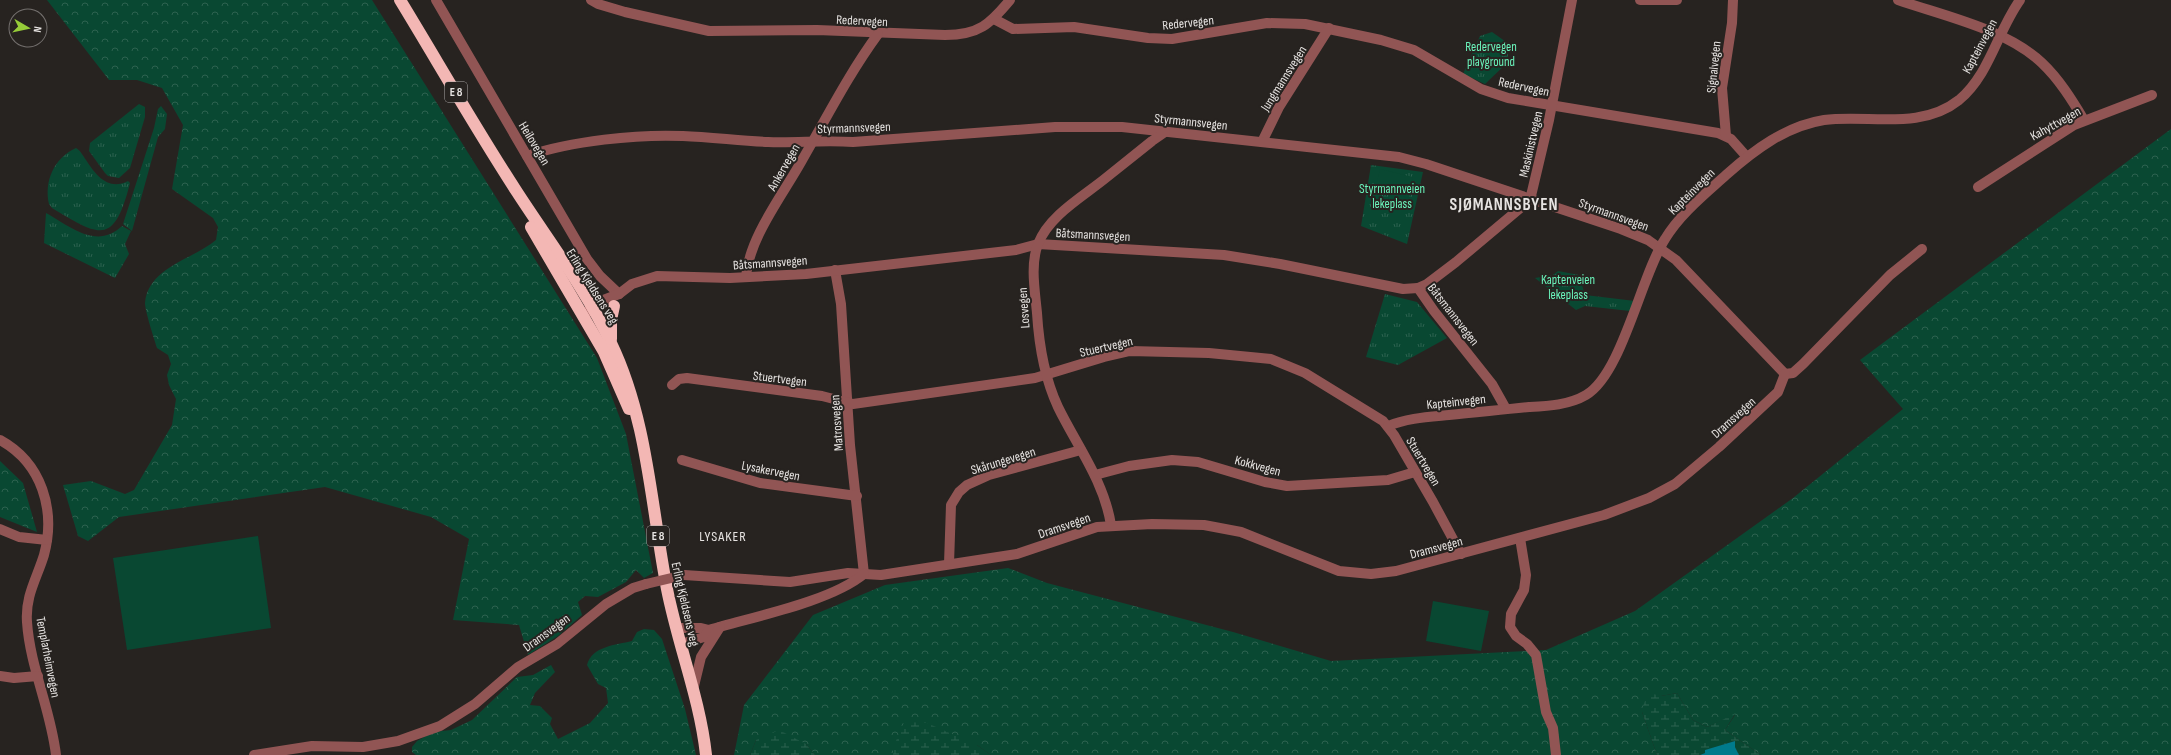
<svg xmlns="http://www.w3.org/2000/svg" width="2171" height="755" font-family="'Sofia Sans Condensed',sans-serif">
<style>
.grass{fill:url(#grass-tufts)}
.forest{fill:url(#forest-crowns)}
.wetland{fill:url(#wetland-marsh)}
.pitch{fill:#094832}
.water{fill:#007b8c}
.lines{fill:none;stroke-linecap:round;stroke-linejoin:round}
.minor{stroke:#915554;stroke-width:10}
.highway{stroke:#f3b7b4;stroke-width:12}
.minor-bridge{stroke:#915554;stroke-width:10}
.labels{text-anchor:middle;stroke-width:4;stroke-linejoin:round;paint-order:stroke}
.shield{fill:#272320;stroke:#adaaa8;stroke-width:1}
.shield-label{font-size:12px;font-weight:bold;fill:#e7e4e2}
.street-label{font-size:13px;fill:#e7e4e2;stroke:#272320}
.park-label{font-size:13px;fill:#6bf5bc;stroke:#272320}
.neighbourhood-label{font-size:14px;letter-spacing:1px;fill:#e7e4e2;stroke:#272320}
.district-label{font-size:17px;font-weight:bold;letter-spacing:1px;fill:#e7e4e2;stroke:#272320}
</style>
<defs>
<pattern id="grass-tufts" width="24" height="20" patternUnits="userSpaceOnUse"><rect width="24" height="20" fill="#094832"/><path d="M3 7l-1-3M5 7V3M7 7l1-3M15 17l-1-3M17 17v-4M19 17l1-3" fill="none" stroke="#2d624f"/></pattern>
<pattern id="forest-crowns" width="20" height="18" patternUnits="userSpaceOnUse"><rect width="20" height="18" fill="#094832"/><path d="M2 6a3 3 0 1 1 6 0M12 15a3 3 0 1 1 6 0" fill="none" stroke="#2d624f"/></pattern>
<pattern id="wetland-marsh" width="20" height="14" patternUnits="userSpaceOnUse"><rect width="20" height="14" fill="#094832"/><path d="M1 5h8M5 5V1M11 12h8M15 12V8" fill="none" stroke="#2d624f"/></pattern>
</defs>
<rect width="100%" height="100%" fill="#272320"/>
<g class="grass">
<polygon points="1492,32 1509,44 1507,63 1485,84 1463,74 1480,36"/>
<polygon points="139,104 145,107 145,117 130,168 119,178 108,176 105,173 89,151 90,143"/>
<polygon points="161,106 167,114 165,129 158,137 132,231 123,224 154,128 158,109"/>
<path d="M76,148C81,151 83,156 86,160C96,176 109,191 128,181L130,183C114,246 100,237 52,208L49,204C44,181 54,158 76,148Z"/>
<polygon points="1371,165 1423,172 1407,244 1361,226"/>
<path d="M46,213C71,227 97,250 122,226L131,231L125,244L129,254L115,278L44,243Z"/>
<polygon points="1558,271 1579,275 1585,295 1635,301 1630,311 1585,306 1576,310 1535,278 1553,275"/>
<polygon points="1385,294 1417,302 1447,338 1398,365 1366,357"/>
</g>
<g class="forest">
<path d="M47,0H372L597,358L626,434L653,573L644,578L636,570L626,582L598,597L585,596L578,602L582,615L558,636L528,655L519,625L453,620L469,539L431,517L325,487L119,517L88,541L78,536L63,485L91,481L125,494L134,490L172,425L176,399L169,385L167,375L171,364L168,355L157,348C154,338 145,311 145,303C148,267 194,259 216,240L218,227L213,218L172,189L183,125L162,88L137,80H109Z"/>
<polygon points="2171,129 2171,755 1761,755 1725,730 1735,715 1707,727 1693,720 1677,693 1661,696 1642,712 1657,755 991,755 977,745 893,748 893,755 815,755 806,744 756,740 750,755 734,755 744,705 813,615 885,585 1008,568 1047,583 1233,632 1331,661 1546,650 1635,611 1793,498 1903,409 1860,360"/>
<polygon points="0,461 23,483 37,532 0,517"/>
<path d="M644,629L654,630L662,639L685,709L696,755H416L412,752V747L417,741L433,732L451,730L472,720L517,677L533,675L551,665L555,672L535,693L530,705L540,706L552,718L550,724L558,739L590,723L608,703L606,688L598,684L587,665C592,646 616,645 632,641L637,632Z"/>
</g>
<g class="wetland">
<path d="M1677,693L1693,720L1707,727L1735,714L1725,730L1761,755H1739L1735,747V741L1706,750L1705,753L1700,755H1657L1642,712C1643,703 1645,699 1653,694L1661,696Z"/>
<polygon points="904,722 927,723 977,745 991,755 893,755 893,748"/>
<polygon points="779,730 806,744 815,755 750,755 756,740"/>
</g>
<g class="pitch">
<polygon points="1380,169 1413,177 1409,198 1375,190"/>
<polygon points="258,536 271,628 127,650 113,558"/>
<polygon points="1433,601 1489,611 1481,651 1426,641"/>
</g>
<polygon class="water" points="1735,741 1735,747 1739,755 1700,755 1705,753 1705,750"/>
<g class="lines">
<g class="minor">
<polyline points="436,0 587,259 600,276 619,294"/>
<path d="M591,0L598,4L625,12L709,31L817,30L945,35C979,35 990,24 1010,0"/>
<polyline points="1640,0 1677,0"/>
<path d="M1898,0C1944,16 2006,29 2042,63C2059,79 2072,100 2084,120"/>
<polyline points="994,19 1013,29 1074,27 1148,38 1172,39 1267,23 1305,24 1381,40 1414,50 1481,89 1508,98 1718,133 1731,139 1747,157"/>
<polyline points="1726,136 1722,88 1732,23 1733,0"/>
<polyline points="1262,142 1279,107 1329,28"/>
<path d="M527,156C571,141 637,134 683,136C712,137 740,141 768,142C797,143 824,140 853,142L1055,127H1122L1399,157L1426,164L1621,229L1648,240L1676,260L1785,374"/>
<polyline points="1978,187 2074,125 2152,95"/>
<polyline points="835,270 841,304 850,445 864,574"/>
<path d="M746,277C749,238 782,196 801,162C826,119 848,75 878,34"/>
<polyline points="1418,288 1427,284 1456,262 1530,200 1549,120 1572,0"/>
<polyline points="584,317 593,304 619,294 632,284 657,276 730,278 806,274 1016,250 1038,244 1224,255 1280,264 1403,289 1418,288 1434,311 1492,384 1506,409"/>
<polyline points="1785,374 1793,373 1803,364 1890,275 1922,249"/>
<polyline points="672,385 679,379 687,378 822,396 853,404 1035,378 1104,357 1130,351 1209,353 1271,359 1305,373 1383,421 1394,435 1433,502 1461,554"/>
<path d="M1388,426C1407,418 1428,417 1449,415C1476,412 1502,410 1529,407C1548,406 1569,405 1586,395C1622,374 1641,276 1665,239C1680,214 1705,194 1726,175C1754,150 1786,126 1824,120C1868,114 1920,131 1959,100C1990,74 1997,32 2020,0"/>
<path d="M0,440C42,463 56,510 44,555C37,578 25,596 27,622C30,667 51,710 56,755"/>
<polyline points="682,460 760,483 857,496"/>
<polyline points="1095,475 1129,466 1172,460 1198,462 1265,482 1287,486 1388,480 1415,472"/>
<path d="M1111,525C1104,481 1077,446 1058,407C1044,377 1039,346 1037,313C1035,291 1030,265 1038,244C1049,215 1084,196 1107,177C1122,165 1137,153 1152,141L1165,132"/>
<polyline points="0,529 19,537 47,540"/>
<polyline points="1520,538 1526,575 1524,590 1511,614 1510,627 1516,636 1527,644 1536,655 1546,712 1553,728 1556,755"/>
<polyline points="949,564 951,505 959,492 967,485 989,475 1081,450"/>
<polyline points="684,575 790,582 848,573 881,575 1017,554 1097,527 1152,524 1204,525 1241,532 1339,571 1371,574 1396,571 1604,515 1649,498 1675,484 1719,447 1778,392 1785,374"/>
<path d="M676,628H701L709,630C752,617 830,602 864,574"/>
<polyline points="681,644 704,637 709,630"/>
<polyline points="0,676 14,678 38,676"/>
<polyline points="693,690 701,657 720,627"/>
<polyline points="254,755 312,746 363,747 398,741 440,726 475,704 518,667 557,644 606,604 633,588 646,584"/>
</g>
<g class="highway">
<path d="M400,0C439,64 476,129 517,192C548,240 587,291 611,343C648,420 651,507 667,589C678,645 700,699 706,755"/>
<polyline points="531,227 604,352 629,409"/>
<polyline points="611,339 611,320 614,306"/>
</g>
<polyline class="minor-bridge" points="646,584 684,575"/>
</g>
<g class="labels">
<g class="shield">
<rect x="445" y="82" width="22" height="20" rx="3"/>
<rect x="647" y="526" width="22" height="20" rx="3"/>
</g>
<g class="shield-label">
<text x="456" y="96">E 8</text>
<text x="658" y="540">E 8</text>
</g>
<g class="street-label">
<text transform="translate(862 20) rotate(3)" y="5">Redervegen</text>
<text transform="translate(1188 22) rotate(-6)" y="5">Redervegen</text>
<text transform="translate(1979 46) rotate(-62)" y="5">Kapteinvegen</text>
<text transform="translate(1713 67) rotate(-84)" y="5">Signalvegen</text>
<text transform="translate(1283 78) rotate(-58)" y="5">Jungmannsvegen</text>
<text transform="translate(1524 86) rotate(12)" y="5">Redervegen</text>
<text transform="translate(1191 121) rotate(6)" y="5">Styrmannsvegen</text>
<text transform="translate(2055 123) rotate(-29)" y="5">Kahyttvegen</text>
<text transform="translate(854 127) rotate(-2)" y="5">Styrmannsvegen</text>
<text transform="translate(535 143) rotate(59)" y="5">Heilovegen</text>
<text transform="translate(1530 144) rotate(-77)" y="5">Maskinistvegen</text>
<text transform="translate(783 167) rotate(-60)" y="5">Ankervegen</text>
<text transform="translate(1691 191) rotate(-45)" y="5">Kapteinvegen</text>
<text transform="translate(1614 214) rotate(20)" y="5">Styrmannsvegen</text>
<text transform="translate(1093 234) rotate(3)" y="5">Båtsmannsvegen</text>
<text transform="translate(770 262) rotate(-4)" y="5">Båtsmannsvegen</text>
<text transform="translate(593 286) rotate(58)" y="5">Erling Kjeldsens veg</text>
<text transform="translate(1023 308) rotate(-94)" y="5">Losvegen</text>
<text transform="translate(1454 314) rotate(52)" y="5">Båtsmannsvegen</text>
<text transform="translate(1106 346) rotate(-13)" y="5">Stuertvegen</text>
<text transform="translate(780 378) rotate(7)" y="5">Stuertvegen</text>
<text transform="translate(1456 401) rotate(-6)" y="5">Kapteinvegen</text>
<text transform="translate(1733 417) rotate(-42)" y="5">Dramsvegen</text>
<text transform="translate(836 423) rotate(-94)" y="5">Matrosvegen</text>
<text transform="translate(1003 460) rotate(-17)" y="5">Skårungevegen</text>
<text transform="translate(1424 461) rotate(59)" y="5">Stuertvegen</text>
<text transform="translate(1258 465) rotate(15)" y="5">Kokkvegen</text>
<text transform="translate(771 470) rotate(11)" y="5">Lysakervegen</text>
<text transform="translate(1064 525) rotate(-19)" y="5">Dramsvegen</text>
<text transform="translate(1436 547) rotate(-15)" y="5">Dramsvegen</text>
<text transform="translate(686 604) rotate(77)" y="5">Erling Kjeldsens veg</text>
<text transform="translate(546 632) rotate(-36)" y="5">Dramsvegen</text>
<text transform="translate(49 657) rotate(79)" y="5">Templarheimvegen</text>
</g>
<g class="park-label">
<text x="1491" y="51">Redervegen<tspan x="1491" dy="15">playground</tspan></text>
<text x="1392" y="193">Styrmannveien<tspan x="1392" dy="15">lekeplass</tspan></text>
<text x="1568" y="284">Kaptenveien<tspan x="1568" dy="15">lekeplass</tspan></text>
</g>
<g class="neighbourhood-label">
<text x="723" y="541">LYSAKER</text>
</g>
<g class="district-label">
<text x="1504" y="210">SJØMANNSBYEN</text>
</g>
</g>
<g transform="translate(28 28) rotate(99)"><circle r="19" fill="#272320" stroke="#74706e"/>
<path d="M0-3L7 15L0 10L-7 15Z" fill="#96cc39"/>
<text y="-6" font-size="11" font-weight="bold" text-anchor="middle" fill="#e7e4e2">N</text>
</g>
</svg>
